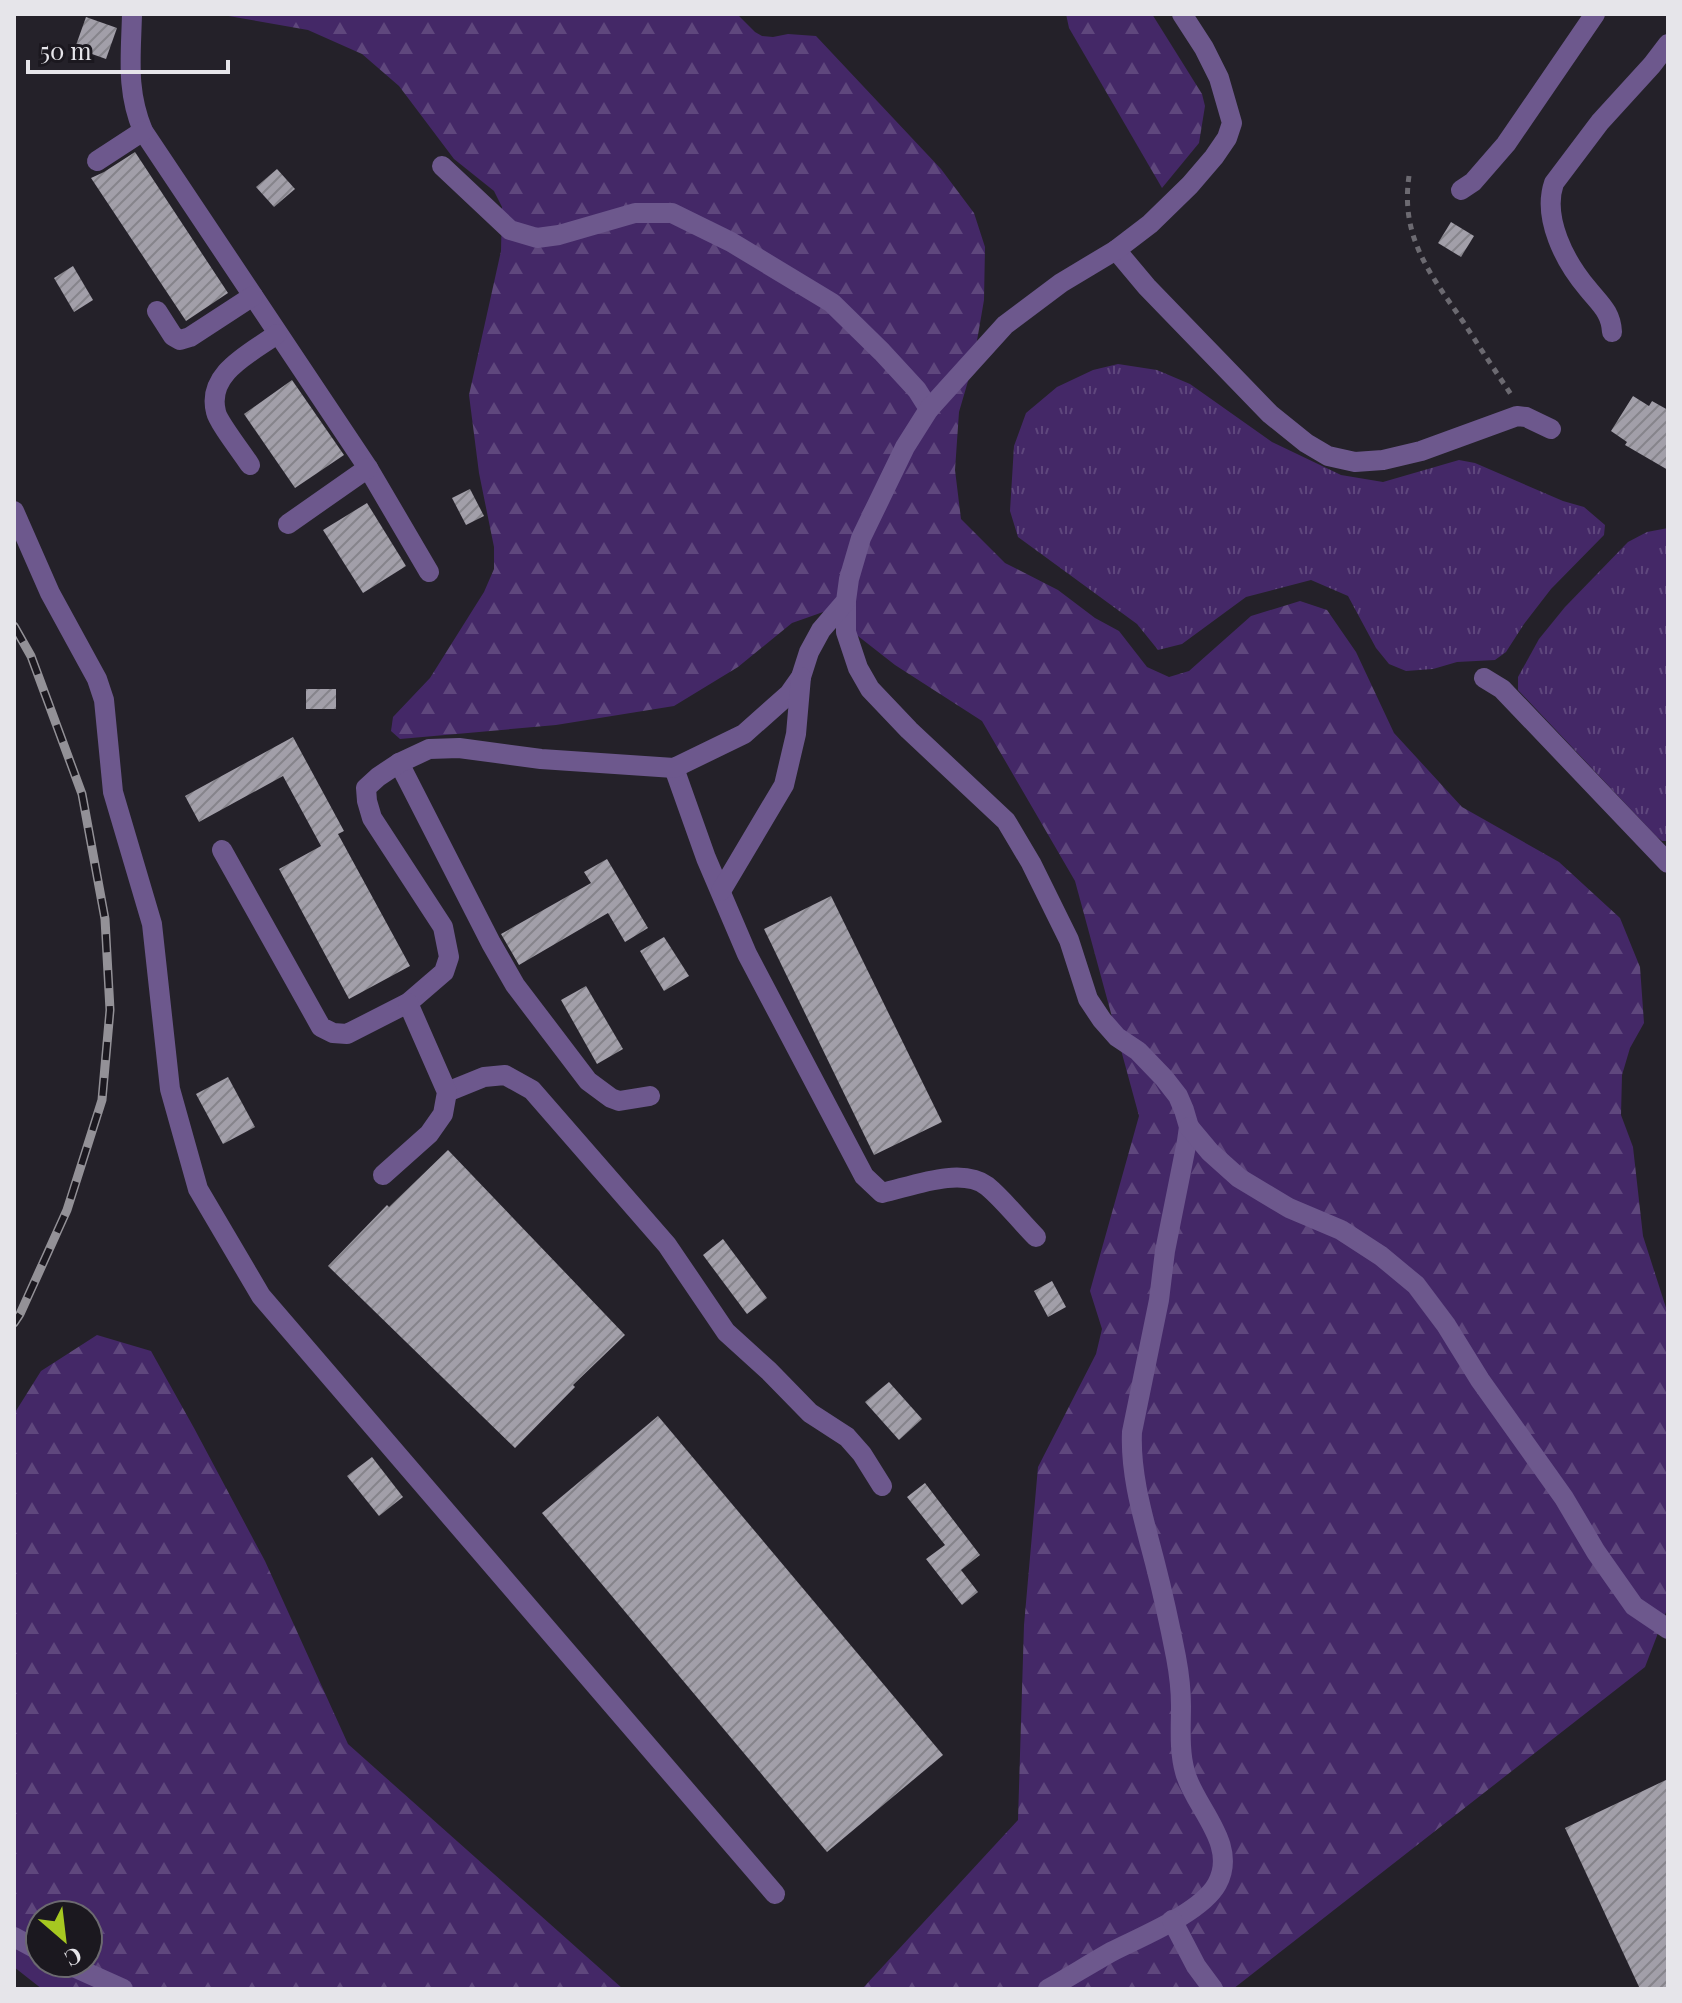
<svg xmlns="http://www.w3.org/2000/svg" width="1682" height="2003" font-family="'Playfair Display',serif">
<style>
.grass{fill:url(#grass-tufts)}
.forest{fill:url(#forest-firs);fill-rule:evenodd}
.building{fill:url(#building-hatch)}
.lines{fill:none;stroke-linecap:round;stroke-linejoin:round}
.path{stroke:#6c6a71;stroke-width:5;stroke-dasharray:6 6;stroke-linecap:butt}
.minor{stroke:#6d588d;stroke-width:20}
.rail-casing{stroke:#939197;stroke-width:9}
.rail{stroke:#1b181f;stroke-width:6;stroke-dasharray:18;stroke-linecap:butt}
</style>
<defs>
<pattern id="grass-tufts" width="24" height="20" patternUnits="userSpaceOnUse" patternTransform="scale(2)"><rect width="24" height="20" fill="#442867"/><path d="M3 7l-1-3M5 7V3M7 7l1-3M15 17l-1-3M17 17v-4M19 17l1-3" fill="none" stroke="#5f477d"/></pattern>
<pattern id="forest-firs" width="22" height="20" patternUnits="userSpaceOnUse" patternTransform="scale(2)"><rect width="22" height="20" fill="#442867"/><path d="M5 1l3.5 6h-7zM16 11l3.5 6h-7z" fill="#5f477d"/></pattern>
<pattern id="building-hatch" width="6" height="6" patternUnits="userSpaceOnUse" patternTransform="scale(2)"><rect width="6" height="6" fill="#a29fa9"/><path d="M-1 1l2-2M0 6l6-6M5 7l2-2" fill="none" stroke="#86848b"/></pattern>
</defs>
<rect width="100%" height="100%" fill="#242129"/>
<g class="grass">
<polygon points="1118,364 1157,370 1190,384 1272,442 1341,475 1383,482 1459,460 1475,463 1563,501 1584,507 1605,525 1604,535 1551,589 1524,624 1506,652 1495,660 1457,662 1433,669 1406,671 1389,664 1376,648 1348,596 1311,580 1246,597 1182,644 1158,650 1137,624 1018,537 1010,511 1014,446 1026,413 1057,387 1093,370"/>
<polygon points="1668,528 1668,841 1662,841 1656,836 1518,690 1518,677 1539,639 1565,607 1628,542 1647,532"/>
</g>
<g class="forest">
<polygon points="217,14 737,14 755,32 762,36 773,37 788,34 816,36 941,169 974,213 985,247 984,300 973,364 959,412 955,470 961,519 1005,563 1058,590 1095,618 1119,631 1147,667 1169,677 1189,671 1251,616 1300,601 1327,610 1356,652 1394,733 1462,807 1559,862 1620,918 1640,967 1644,1023 1630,1048 1622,1075 1621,1115 1633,1147 1643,1236 1668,1314 1668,1607 1645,1667 1233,1989 862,1989 1018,1820 1024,1625 1038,1467 1096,1354 1102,1329 1090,1291 1139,1116 1075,881 982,721 895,665 826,611 792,623 738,667 674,706 556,725 400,739 391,731 393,717 430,678 484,592 494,569 494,547 479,473 469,395 501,251 502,207 494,191 454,159 399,86 362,54 308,30"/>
<polygon points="1066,14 1152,14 1202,94 1205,106 1199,143 1162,188 1069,28"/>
<path d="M97,1335L151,1351L194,1428L265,1561L348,1744L623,1989H42L14,1967V1414L41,1371ZM40,1915H88V1963H40Z"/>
</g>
<g class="building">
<polygon points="86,17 117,28 106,59 75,48"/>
<polygon points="135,152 228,293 186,321 91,178 104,172"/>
<polygon points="277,169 295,189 274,207 256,187"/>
<polygon points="1451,222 1474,236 1461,257 1438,243"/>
<polygon points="73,266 93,300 74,312 54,278"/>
<polygon points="292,380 344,455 295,488 244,414"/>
<polygon points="1633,396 1649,406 1652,401 1668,410 1668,470 1625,445 1627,442 1611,431"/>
<polygon points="470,489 484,516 466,525 452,498"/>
<polygon points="367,503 406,566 363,593 323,530"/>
<rect x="306" y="689" width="30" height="20"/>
<polygon points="293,737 344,831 338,834 410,966 349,999 279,869 321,846 283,776 199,822 185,796"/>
<polygon points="607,859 648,928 625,942 608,913 519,965 501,934 591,883 584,872"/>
<polygon points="831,896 942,1122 874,1155 764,929"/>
<polygon points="664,937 689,976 664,991 640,951"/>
<polygon points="586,986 623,1049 597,1064 561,1000"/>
<polygon points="228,1077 255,1127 223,1144 196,1094"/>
<polygon points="448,1150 625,1335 573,1385 575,1387 515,1448 328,1266 387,1205 389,1207"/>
<polygon points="723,1239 767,1298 747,1314 703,1255"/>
<polygon points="1052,1281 1066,1307 1048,1317 1034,1291"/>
<polygon points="889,1382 922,1419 899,1440 865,1402"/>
<polygon points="658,1416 943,1755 827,1852 542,1513"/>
<polygon points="372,1457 403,1497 379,1516 347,1476"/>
<polygon points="925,1483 980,1555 961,1570 978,1592 962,1605 926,1559 945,1545 907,1497"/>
<polygon points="1668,1779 1668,1989 1640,1989 1565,1828"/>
</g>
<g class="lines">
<path class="path" d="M1409,176C1400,238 1431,275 1464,323C1480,348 1496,372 1512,396"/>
<g class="minor">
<path d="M132,14C131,57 126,90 143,131L368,468L429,572"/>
<polyline points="97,161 143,131"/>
<polyline points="442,166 510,230 537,238 559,235 635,213 672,213 731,242 832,303 882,352 917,390 929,409"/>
<polyline points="1461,190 1473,182 1506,144 1595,14"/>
<polyline points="1116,250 1147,287 1270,414 1306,443 1328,456 1355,462 1383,460 1421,451 1517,416 1526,417 1551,429"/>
<polyline points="157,311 173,336 180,340 190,337 253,296"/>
<path d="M1612,332C1611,312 1600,304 1588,289C1565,262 1542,218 1554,183L1600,122L1652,65L1668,44"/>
<path d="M250,465C243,454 218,422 216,412C206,373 251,353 277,334"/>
<polyline points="14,511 50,593 97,679 104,700 113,792 152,924 170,1089 198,1189 261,1296 775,1894"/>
<polyline points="288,524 368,468"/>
<path d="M846,601V632L858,668L870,689L909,730L1006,821L1031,863L1069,940L1088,999L1102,1020L1117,1037L1138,1051L1164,1078L1178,1096L1184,1110L1189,1127L1187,1141L1165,1251L1159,1300L1132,1432C1130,1476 1144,1520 1155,1563C1163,1594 1170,1626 1176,1657C1179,1673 1181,1689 1181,1706C1181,1727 1179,1751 1185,1772C1194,1807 1239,1844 1217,1884C1201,1913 1140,1937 1111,1952C1090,1964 1069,1977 1048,1989"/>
<polyline points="1484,678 1502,689 1668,863"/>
<polyline points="399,763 491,943 515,985 588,1081 611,1098 619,1101 650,1096"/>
<path d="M674,768L706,858L747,954L864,1176L882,1193C910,1187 961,1166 987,1186C1004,1200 1020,1221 1036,1237"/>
<polyline points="222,850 321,1027 333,1033 347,1034 408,1003 444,972 449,957 443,927 372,818 367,801 366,788 378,777 399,763 429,749 459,748 541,759 674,768 744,734 789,694 801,677 809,652 821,630 846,601 849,579 861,538 905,447 929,409 1005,325 1061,283 1116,250 1150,224 1190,185 1214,157 1227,138 1232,123 1219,78 1204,48 1182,14"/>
<polyline points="721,891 784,785 796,734 801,677"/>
<polyline points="447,1092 484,1077 505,1075 532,1090 667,1245 726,1332 769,1371 810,1413 847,1437 862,1454 882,1486"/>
<polyline points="1189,1127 1210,1152 1239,1178 1289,1208 1341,1230 1381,1256 1416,1285 1446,1325 1480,1380 1564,1498 1596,1552 1634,1606 1668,1629"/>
<polyline points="383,1175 429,1134 443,1114 447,1092 408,1003"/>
<polyline points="1172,1920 1196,1966 1213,1989"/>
<polyline points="14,1937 40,1951"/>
<polyline points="65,1963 123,1989"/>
</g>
<defs>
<polyline id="rail" points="14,626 31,656 82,794 105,919 110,1010 102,1100 67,1210 20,1314 14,1323"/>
</defs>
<use href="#rail" class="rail-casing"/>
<use href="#rail" class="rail"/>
</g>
<rect width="1682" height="2003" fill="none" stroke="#e6e5ea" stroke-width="32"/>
<g transform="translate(64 1939) rotate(152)"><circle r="38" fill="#1b181f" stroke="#6c6a70" stroke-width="2"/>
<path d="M0-6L14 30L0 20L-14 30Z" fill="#a6c821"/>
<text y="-12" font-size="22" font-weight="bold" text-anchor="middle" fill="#e6e5ea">С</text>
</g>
<path d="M28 60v12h200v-12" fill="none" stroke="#e6e5ea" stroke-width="4"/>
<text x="40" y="60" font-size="24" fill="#e6e5ea" stroke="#1b181f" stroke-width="6" paint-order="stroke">50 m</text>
</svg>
